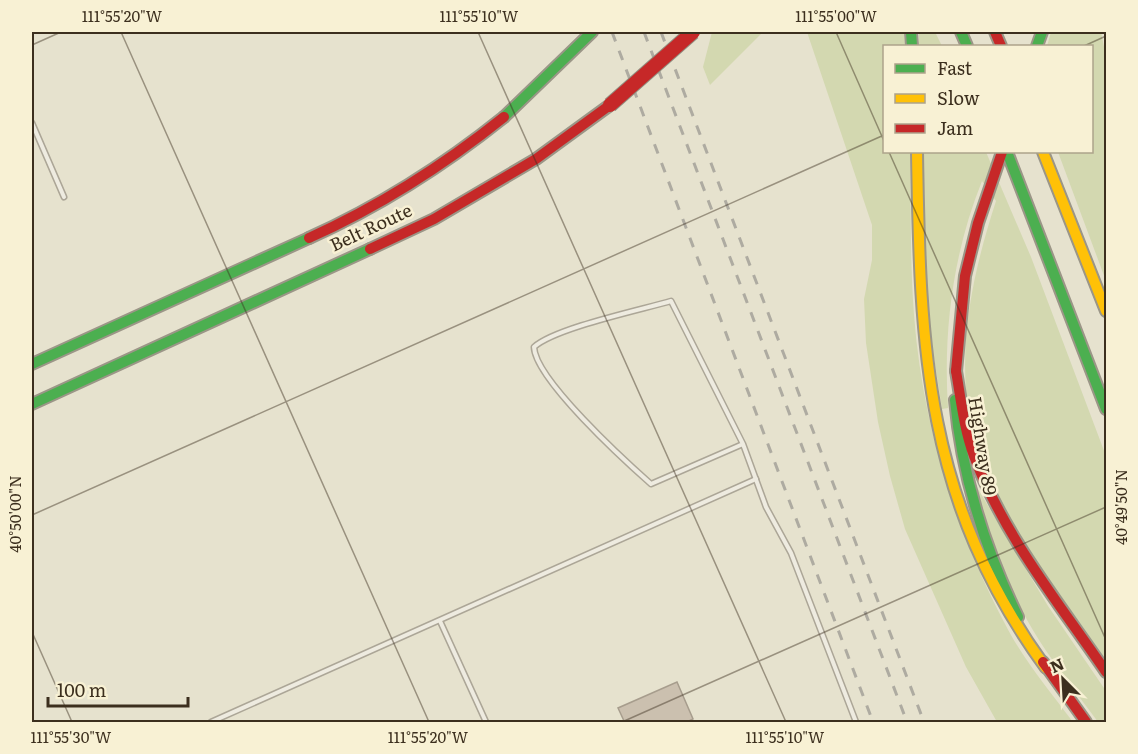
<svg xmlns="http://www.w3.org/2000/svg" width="1138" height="754" font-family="Literata,serif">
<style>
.green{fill:#d3d8b0}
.building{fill:#cbc0af;stroke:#a79d8d;stroke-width:1.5}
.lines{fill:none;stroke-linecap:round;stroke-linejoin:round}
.lane-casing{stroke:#aca697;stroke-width:7}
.fast-casing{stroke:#9b9687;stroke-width:14}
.slow-casing{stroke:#9b9687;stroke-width:14}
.jam-casing{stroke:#9b9687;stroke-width:14}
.lane{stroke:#eeebe0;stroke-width:4}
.fast{stroke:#4caf50;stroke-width:10}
.slow{stroke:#ffc107;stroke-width:10}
.jam{stroke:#c62828;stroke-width:10}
.rail{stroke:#aeaba1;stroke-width:3;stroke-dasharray:10 10;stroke-linecap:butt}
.jam-bridge-casing{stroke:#918c7e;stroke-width:16;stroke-linecap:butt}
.jam-bridge{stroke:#c62828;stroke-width:14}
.ticks{fill:none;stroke:#3c2f1e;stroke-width:1.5;stroke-opacity:0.45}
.labels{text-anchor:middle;stroke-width:5;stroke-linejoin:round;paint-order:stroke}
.street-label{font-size:18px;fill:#3c2f1e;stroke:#f8f1d4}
.neatline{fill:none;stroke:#3c2f1e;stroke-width:2}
.ticks-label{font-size:15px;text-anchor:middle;fill:#3c2f1e}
</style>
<rect width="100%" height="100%" fill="#e6e2ce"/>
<g class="green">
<polygon points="712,32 763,32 710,85 703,67"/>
<path d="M807,32H904L905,46H884V152H910C911,206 910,261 914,315C922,421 954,527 1004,622C1022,658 1049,690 1073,722H997L966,667L905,529L890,476L878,422L866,343L864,299L872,260V225Z"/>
<polygon points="919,32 935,32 942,46 919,46"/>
<polygon points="1051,32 1101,32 1106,57 1106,281 1058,152 1092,152 1092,46 1047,46"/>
<path d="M923,152H986L1031,257L1106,456V660C1063,597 1012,535 983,464C949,379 969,284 996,201L982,181C953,253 943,331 948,408L942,409L928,319Z"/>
<path d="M972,479L1048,606L1106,691V722H1098C1078,695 1057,668 1039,640C1008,590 987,536 972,479Z"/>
</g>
<polygon class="building" points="677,682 693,719 685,723 625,723 618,708"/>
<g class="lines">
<defs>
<g id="lane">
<polyline points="32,123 64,197"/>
<path d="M743,444L651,484C625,461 535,379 534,347C555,328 640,310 671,301L743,444L766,507L791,553L856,722"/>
<polyline points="440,621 486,722"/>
<polyline points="211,722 756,479"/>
</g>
<g id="fast">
<polyline points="911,32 912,46"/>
<polyline points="961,32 967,46"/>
<polyline points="1037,46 1042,32"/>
<polyline points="504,117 592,32"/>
<polyline points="1007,152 1106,409"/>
<polyline points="32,364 309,238"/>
<path d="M955,400C962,477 984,547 1018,617"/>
<polyline points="32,404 370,249"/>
</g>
<g id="slow">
<path d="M917,152C920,349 925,502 1046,668"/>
<polyline points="1043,152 1106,311"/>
</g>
<g id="jam">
<polyline points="995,32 1001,46"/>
<path d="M309,238C380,206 443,166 504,117"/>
<polyline points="370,249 434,219 536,159 610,105"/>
<polyline points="956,371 965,276 978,223 1002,152"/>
<path d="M956,371C961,400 964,429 974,456C1004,536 1059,603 1106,672"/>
<polyline points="1043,662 1086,722"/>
</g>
</defs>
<use href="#lane" class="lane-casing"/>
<use href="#fast" class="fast-casing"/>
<use href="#slow" class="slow-casing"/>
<use href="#jam" class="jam-casing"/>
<use href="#lane" class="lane"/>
<use href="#fast" class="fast"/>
<use href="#slow" class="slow"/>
<use href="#jam" class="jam"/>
<g class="rail">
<polyline points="612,32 873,722"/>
<polyline points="644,32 907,722"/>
<polyline points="661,32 924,722"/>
</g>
<defs>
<polyline id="jam-bridge" points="610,105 693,32"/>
</defs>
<use href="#jam-bridge" class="jam-bridge-casing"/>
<use href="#jam-bridge" class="jam-bridge"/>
</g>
<path class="ticks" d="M121,32L429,722M478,32L786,722M836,32L884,141M32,45L61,32M1084,46L1106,36M889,152L1106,640M32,515L884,135M32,632L72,722M622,722L1106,507"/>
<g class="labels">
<g class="street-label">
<text transform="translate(371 228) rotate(-25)" y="6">Belt Route</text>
<text transform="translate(982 446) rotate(81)" y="6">Highway 89</text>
</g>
</g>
<rect width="1138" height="754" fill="none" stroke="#f8f1d4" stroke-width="66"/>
<rect x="883" y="45" width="210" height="108" fill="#f8f1d4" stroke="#ada38b" stroke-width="1.5"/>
<rect x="895" y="64" width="30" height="9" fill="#4caf50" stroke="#ada38b" stroke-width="1.5"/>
<text x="937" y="75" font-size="18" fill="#3c2f1e">Fast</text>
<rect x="895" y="94" width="30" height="9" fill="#ffc107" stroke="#ada38b" stroke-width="1.5"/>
<text x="937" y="105" font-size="18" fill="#3c2f1e">Slow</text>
<rect x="895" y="124" width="30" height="9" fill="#c62828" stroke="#ada38b" stroke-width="1.5"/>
<text x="937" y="135" font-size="18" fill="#3c2f1e">Jam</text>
<g transform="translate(1063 679) rotate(336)" stroke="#f8f1d4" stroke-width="4.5" paint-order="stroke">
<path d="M0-4.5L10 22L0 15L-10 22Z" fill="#3c2f1e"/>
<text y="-9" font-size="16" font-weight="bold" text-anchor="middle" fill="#3c2f1e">N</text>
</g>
<path d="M48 697v9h140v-9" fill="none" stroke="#3c2f1e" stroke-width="3"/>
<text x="57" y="697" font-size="18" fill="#3c2f1e" stroke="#f8f1d4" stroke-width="4.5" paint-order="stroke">100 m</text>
<rect x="33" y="33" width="1072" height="688" class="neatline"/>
<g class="ticks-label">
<text x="122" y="22">111°55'20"W</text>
<text x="479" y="22">111°55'10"W</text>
<text x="836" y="22">111°55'00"W</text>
<text transform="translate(1122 507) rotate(-90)" y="5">40°49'50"N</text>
<text transform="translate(16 514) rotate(-90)" y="5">40°50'00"N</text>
<text x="71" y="743">111°55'30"W</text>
<text x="428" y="743">111°55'20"W</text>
<text x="785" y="743">111°55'10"W</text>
</g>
</svg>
